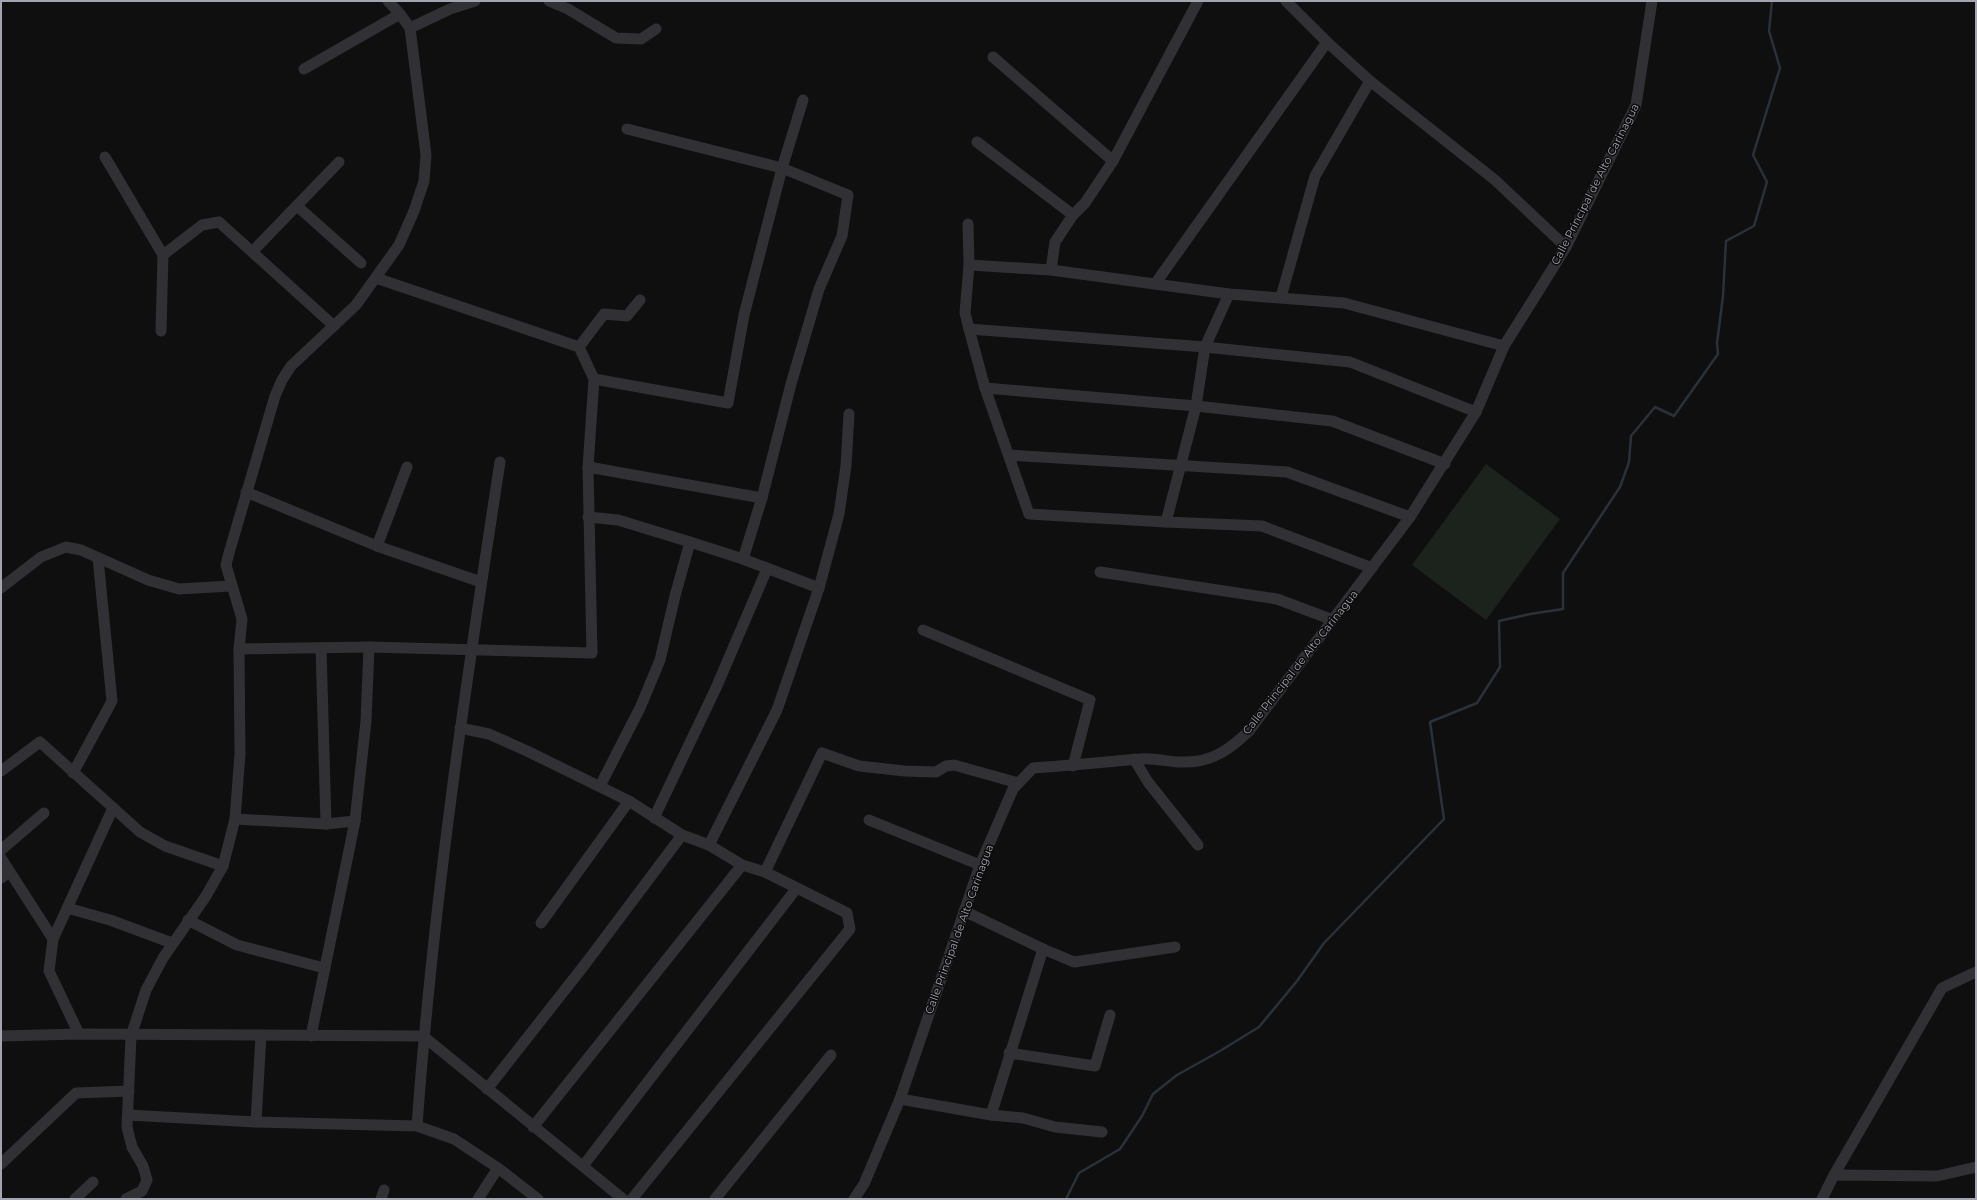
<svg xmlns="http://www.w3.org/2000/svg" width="1977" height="1200" font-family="Montserrat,sans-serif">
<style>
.grass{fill:#1c231d}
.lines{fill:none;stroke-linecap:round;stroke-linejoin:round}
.stream{stroke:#2a3138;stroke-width:2.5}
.minor{stroke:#313135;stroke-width:11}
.labels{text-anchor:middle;stroke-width:3;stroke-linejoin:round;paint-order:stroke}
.street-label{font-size:11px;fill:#a2a5b0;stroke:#0b0a0b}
</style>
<rect width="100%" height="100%" fill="#0f0f10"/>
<polygon class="grass" points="1486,464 1560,519 1486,620 1412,565"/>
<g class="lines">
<polyline class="stream" points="1066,1199 1079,1173 1120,1149 1142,1116 1153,1094 1177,1075 1220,1051 1259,1027 1297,981 1324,943 1444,819 1430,722 1477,703 1500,667 1499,621 1530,614 1563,609 1563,573 1620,487 1629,462 1631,436 1655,407 1674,416 1718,354 1717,343 1723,296 1726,241 1754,226 1767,182 1753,155 1780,68 1769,31 1772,1"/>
<g class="minor">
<polyline points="549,1 568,9 616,38 641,39 656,29"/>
<polyline points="1286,1 1327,42 1370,81 1495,180 1566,247"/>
<polyline points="410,28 450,9 475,1"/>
<polyline points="993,57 1113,161"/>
<polyline points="304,69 400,14"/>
<polyline points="627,129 782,168 848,195 842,236 819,289 791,384 762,498 743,559"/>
<polyline points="977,142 1073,215"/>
<polyline points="105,157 163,255 202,225 219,222 334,326"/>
<polyline points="297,206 361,263"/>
<polyline points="968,224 969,265 965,313 969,329 985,388 1029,514 1166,522"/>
<polyline points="253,251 339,162"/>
<polyline points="969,265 1051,270 1229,294 1344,303 1504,346"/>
<polyline points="1051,270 1055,242 1073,215 1085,203 1113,161 1198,1"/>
<polyline points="1155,284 1327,42"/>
<polyline points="1229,294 1205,347 1196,406 1166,522 1262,526 1372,568"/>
<polyline points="1281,297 1315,176 1370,81"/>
<polyline points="969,329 1205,347 1350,362 1476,412"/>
<polyline points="161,331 163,255"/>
<polyline points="579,347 604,314 627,316 640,300"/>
<polyline points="594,379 728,403 744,315 782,168 803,100"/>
<polyline points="985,388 1196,406 1332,421 1445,464"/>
<polyline points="1009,455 1287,472 1410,517"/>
<polyline points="588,467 762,498"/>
<polyline points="246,492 377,546 481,582"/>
<polyline points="588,517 618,520 690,542 743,559 819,588"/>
<polyline points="377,546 407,467"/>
<polyline points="1100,572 1277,599 1333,620"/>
<polyline points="1,588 41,557 66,547 81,550 148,580 179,589 231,586"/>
<polyline points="923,630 1090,700 1073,766"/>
<polyline points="321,648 326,824"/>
<polyline points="239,649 369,647 592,653 588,467 594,379 579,347 376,278"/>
<polyline points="460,728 489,734 527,751 629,801 682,835 709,845 742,865 765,872 847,913 850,929 632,1199"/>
<polyline points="1134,759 1148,782 1198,845"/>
<polyline points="1,771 40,742 140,832 165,846 223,866"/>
<polyline points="73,773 112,701 98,558"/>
<polyline points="600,786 640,708 660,660 675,596 690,542"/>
<polyline points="654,818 716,688 767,569"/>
<polyline points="235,819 326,824 355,821"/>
<polyline points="869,820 980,865"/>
<polyline points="709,845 777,710 819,588 839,514 846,466 849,414"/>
<polyline points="1,850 44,813"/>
<polyline points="1,858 53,939"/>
<polyline points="765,872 822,753 859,766 905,771 936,772 946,766 954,765 1018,783"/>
<polyline points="1,878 9,872"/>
<polyline points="67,908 110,920 172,943"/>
<polyline points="188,920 237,945 324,968"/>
<polyline points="541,923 629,801"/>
<polyline points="1043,949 1074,962 1175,947"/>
<polyline points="79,1034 49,971 53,939 113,808"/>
<polyline points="1,1036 79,1034 423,1036 623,1199"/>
<polyline points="311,1036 355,821 366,721 369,647"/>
<polyline points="1009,1053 1095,1066 1110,1015"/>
<polyline points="487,1089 586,963 682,835"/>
<polyline points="900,1099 991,1115 1043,949 964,911"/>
<polyline points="128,1115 256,1122 417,1126 454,1139 498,1168 538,1199"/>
<polyline points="991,1115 1023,1118 1055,1127 1102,1132"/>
<polyline points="256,1122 261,1035"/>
<path d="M417,1126C433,903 466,682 500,462"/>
<polyline points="533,1127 742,865"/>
<polyline points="1,1164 76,1093 129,1091"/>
<polyline points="583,1166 796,889"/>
<polyline points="1834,1175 1942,988 1976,972"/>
<polyline points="75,1199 93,1182"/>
<polyline points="126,1199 142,1191 147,1180 143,1166 132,1147 127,1127 131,1036 146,990 163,958 206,896 223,866 235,819 240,754 239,649 242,619 226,565 229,553 275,396 282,380 291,366 356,305 399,245 414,211 424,181 426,155 410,28 400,14 388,1"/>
<polyline points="381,1199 384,1190"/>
<polyline points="478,1199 498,1168"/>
<polyline points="715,1199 831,1055"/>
<path d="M854,1199L864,1184L900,1099L980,865L1013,789L1033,768C1069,766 1104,762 1140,759C1155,757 1170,763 1185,762C1213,762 1230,749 1249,731L1410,517L1476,412L1504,346L1566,247L1636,105L1652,1"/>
<polyline points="1822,1199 1834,1175 1937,1176 1976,1167"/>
</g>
</g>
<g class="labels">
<g class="street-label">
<text transform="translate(1595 184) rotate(-63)" y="4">Calle Principal de Alto Carinagua</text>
<text transform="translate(1300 662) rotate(-52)" y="4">Calle Principal de Alto Carinagua</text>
<text transform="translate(959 929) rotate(-70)" y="4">Calle Principal de Alto Carinagua</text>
</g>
</g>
<rect width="1977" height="1200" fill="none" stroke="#a2a5b0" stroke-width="4"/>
</svg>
